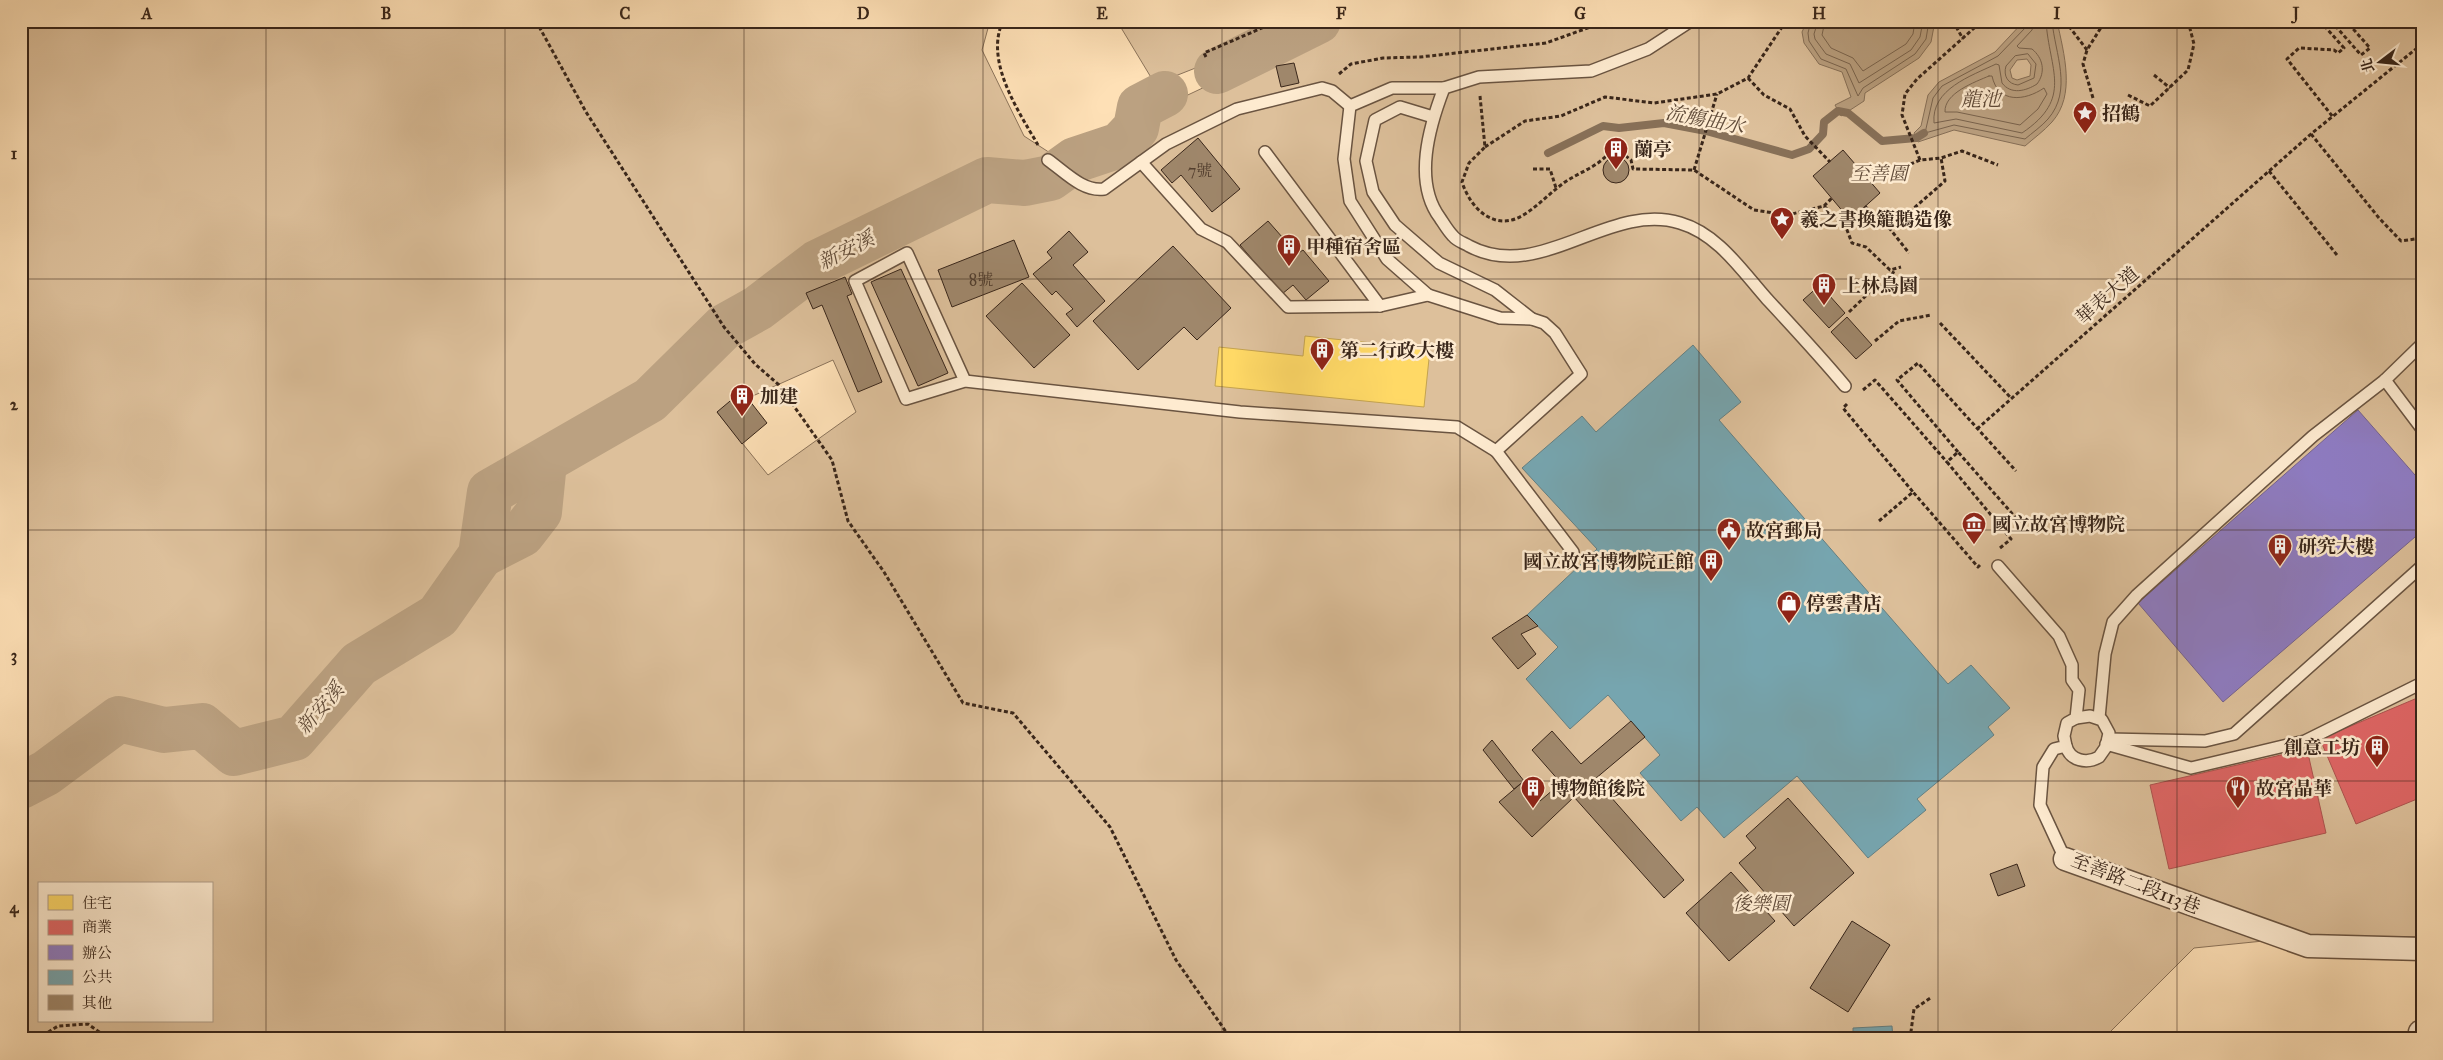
<svg xmlns="http://www.w3.org/2000/svg" width="2443" height="1060" font-family="'IM FELL Great Primer','Noto Serif TC',serif">
<style>
.green{fill:#ddc09b;stroke:#8b735a;fill-rule:evenodd}
.water{fill:#bba181;stroke:#877058;fill-rule:evenodd}
.homes{fill:#ffd966;stroke:#c4a34f}
.shops{fill:#e06666;stroke:#ae534f}
.offices{fill:#8e7cc3;stroke:#746290}
.public{fill:#76a5af;stroke:#647f82}
.lines{fill:none;stroke-linecap:round;stroke-linejoin:round}
.shore{stroke:#7a644e;stroke-width:1}
.stream{stroke:#877058;stroke-width:8}
.river{stroke:#bba181;stroke-width:46}
.building{fill:#9f876b;stroke:#39261a}
.lane-casing{stroke:#6a5441;stroke-width:14}
.street-casing{stroke:#6a5441;stroke-width:25}
.path{stroke:#39261a;stroke-width:3;stroke-dasharray:4 2.5;stroke-linecap:butt}
.lane{stroke:#feebd0;stroke-width:11}
.street{stroke:#feebd0;stroke-width:22}
.grid{fill:none;stroke:#39261a;stroke-width:1;stroke-opacity:0.55}
.labels{text-anchor:middle;stroke-width:5;stroke-linejoin:round;paint-order:stroke}
.number-label{font-size:16px;fill:#523e2e}
.poi-label{font-size:19px;font-weight:bold;fill:#39261a;stroke:#feebd0;text-anchor:start}
.park-label{font-size:19px;font-style:italic;fill:#624c3a;stroke:#feebd0}
.street-label{font-size:19px;fill:#39261a;stroke:#feebd0}
.water-label{font-size:20px;font-style:italic;fill:#604b39;stroke:#feebd0}
.neatline{fill:none;stroke:#39261a;stroke-width:2}
.grid-label{font-size:16px;text-anchor:middle;font-weight:bold;fill:#39261a}
</style>
<rect width="100%" height="100%" fill="#fee0b6"/>
<filter id="stains"><feTurbulence type="fractalNoise" baseFrequency=".004" numOctaves="4"/><feColorMatrix values="0 0 0 0 .2 0 0 0 0 .09 0 0 0 0 .02 0 0 0 .5 -.17"/></filter>
<radialGradient id="worn" r=".72"><stop offset=".6" stop-color="#630" stop-opacity="0"/><stop offset="1" stop-color="#630" stop-opacity=".3"/></radialGradient>
<g class="green">
<path d="M21,21H990L982,50L1024,136L1084,175L1146,143L1158,109L1345,21H2422V937L2313,936L2194,948L2103,1039H21ZM833,360L856,412L768,475L717,412ZM39,884H211V1021H39Z"/>
<polygon points="1117,21 1297,21 1241,50 1155,84"/>
</g>
<g class="water">
<polygon points="1807,21 1935,21 1931,42 1919,58 1865,93 1864,101 1841,116 1835,105 1851,97 1842,72 1819,64 1804,43 1802,32"/>
<path d="M2024,21H2057C2064,54 2076,95 2052,122C2044,131 2034,138 2025,146L1954,130L1918,142L1914,133L1921,126L1928,95L1939,82L1995,52ZM2027,59L2031,65L2030,76L2017,80L2012,78L2010,70L2017,60Z"/>
</g>
<polygon class="homes" points="1305,336 1430,349 1424,407 1215,386 1219,347 1303,356"/>
<g class="shops">
<polygon points="2422,696 2422,797 2356,824 2320,739"/>
<polygon points="2307,749 2326,833 2169,869 2150,785"/>
</g>
<polygon class="offices" points="2358,410 2422,483 2422,531 2223,702 2138,603"/>
<g class="public">
<polygon points="1693,345 1741,402 1719,420 1948,684 1971,665 2010,708 1988,727 1994,735 1917,799 1926,810 1868,858 1797,776 1724,838 1697,807 1681,821 1640,773 1660,755 1608,695 1570,729 1526,679 1558,647 1527,615 1597,549 1522,468 1582,416 1596,432"/>
<polygon points="1892,1026 1893,1039 1853,1039 1853,1028"/>
</g>
<g class="lines">
<g class="shore">
<polyline points="1811,21 1808,33 1809,41 1821,59 1846,69 1858,96 1863,88 1915,54 1926,39 1929,21"/>
<polyline points="1818,21 1814,34 1815,39 1826,54 1850,64 1859,83 1911,50 1920,37 1923,21"/>
<polyline points="1825,21 1822,35 1831,48 1853,58 1863,71 1906,44 1913,34 1915,21"/>
<path d="M2028,21L2026,27L1998,56L1942,86L1933,98L1925,133L1954,125L2025,139C2032,133 2042,126 2048,119C2073,90 2055,54 2052,21"/>
<path d="M2034,21L2032,30L2017,46L2019,48L2032,49C2043,58 2046,72 2037,84C2026,91 2011,95 2002,83L1999,65L1996,64C1971,76 1931,89 1934,123L1956,119L2022,133C2074,98 2049,70 2046,21"/>
<path d="M2028,54L2036,64L2034,78L2018,85C2008,84 2003,76 2006,66L2015,56Z"/>
<path d="M1989,76H1992C1998,104 2025,101 2044,88L2047,94L2038,109L2020,125L1957,112H1945C1944,93 1975,82 1989,76Z"/>
</g>
<polyline class="stream" points="1548,153 1603,126 1619,128 1664,123 1706,131 1792,155 1809,149 1823,134 1824,122 1838,111 1848,113 1882,141 1916,138 1924,133"/>
<g class="river">
<polyline points="1217,71 1318,21"/>
<polyline points="481,555 522,534 539,512 544,462"/>
<polyline points="21,786 46,773 119,719 164,730 202,726 234,753 294,738 359,664 438,616 481,555 490,492 650,400 724,327 758,308 817,263 987,180 1025,183 1050,178 1075,160 1120,145 1136,128 1140,107 1165,94"/>
</g>
</g>
<g class="building">
<polygon points="1294,63 1299,83 1281,87 1276,66"/>
<polygon points="1198,138 1240,189 1212,212 1181,175 1172,183 1161,170"/>
<polygon points="1843,150 1880,193 1850,220 1813,176"/>
<circle cx="1616" cy="170" r="13"/>
<polygon points="1268,221 1297,254 1303,250 1329,281 1306,300 1293,285 1282,294 1240,245"/>
<polygon points="1069,231 1088,252 1073,265 1105,301 1077,327 1066,314 1073,309 1056,291 1052,295 1033,274 1052,258 1047,252"/>
<polygon points="1014,240 1029,277 952,307 938,270"/>
<polygon points="1173,246 1231,308 1197,340 1184,327 1138,370 1093,321"/>
<polygon points="901,269 948,373 918,386 871,282"/>
<polygon points="845,277 852,294 847,296 882,382 858,392 822,305 813,309 806,293"/>
<polygon points="1022,283 1070,335 1034,368 986,316"/>
<polygon points="1820,285 1845,313 1829,328 1803,300"/>
<polygon points="1847,317 1872,345 1856,359 1831,332"/>
<polygon points="742,391 767,423 742,444 717,412"/>
<polygon points="1527,615 1538,626 1521,634 1536,654 1518,669 1492,638"/>
<polygon points="1631,721 1645,737 1595,779 1684,880 1664,898 1574,797 1532,837 1499,802 1524,781 1540,801 1561,783 1532,750 1552,731 1581,764"/>
<polygon points="1492,740 1524,781 1514,789 1483,750"/>
<polygon points="1788,798 1854,873 1794,926 1739,863 1756,848 1746,836"/>
<polygon points="2017,864 2025,886 1998,896 1990,874"/>
<polygon points="1731,872 1775,921 1729,961 1686,913"/>
<polygon points="1852,921 1890,945 1848,1012 1810,988"/>
</g>
<g class="lines">
<defs>
<g id="lane">
<path d="M1691,21L1648,49L1591,71L1479,77L1444,88C1429,127 1413,182 1440,218C1444,224 1448,231 1453,236C1457,241 1464,243 1469,246C1540,284 1609,201 1680,223C1718,234 1742,271 1767,299C1793,327 1820,356 1845,386"/>
<polyline points="1433,117 1400,107 1375,120 1366,161 1373,192 1395,225 1439,263 1495,290 1532,319"/>
<polyline points="1265,152 1380,306"/>
<path d="M1048,160C1065,172 1083,192 1104,189L1166,144L1237,109L1322,88L1332,91L1350,106"/>
<polyline points="1141,162 1201,229 1227,242 1288,307 1380,306 1428,295 1500,318 1532,319 1544,323 1555,333 1581,374 1496,451 1573,552"/>
<polyline points="1428,295 1387,259 1350,201 1344,159 1350,106 1392,88 1444,88"/>
<polyline points="2385,380 2422,429"/>
<polyline points="965,381 906,399 855,281 907,253 965,381 1240,412 1457,427 1496,451"/>
<polyline points="1998,566 2059,636 2072,665 2072,680 2079,690 2076,718 2067,723 2064,736 2066,746 2054,749 2043,767 2040,805 2065,859"/>
<polyline points="2099,718 2105,654 2113,622 2137,595 2313,436 2385,380 2422,344"/>
<polyline points="2108,739 2205,741 2234,734 2422,566"/>
<polyline points="2106,744 2191,768 2305,741 2422,683"/>
<path d="M2066,746C2070,761 2087,764 2099,757L2106,747L2109,733L2102,720L2090,716L2076,718"/>
</g>
<g id="street">
<polyline points="2065,859 2308,946 2422,949"/>
<polyline points="2420,1032 2422,1032"/>
</g>
</defs>
<use href="#lane" class="lane-casing"/>
<use href="#street" class="street-casing"/>
<g class="path">
<polyline points="536,21 586,112 724,327 755,364 779,385 832,460 848,521 884,572 963,703 1013,713 1110,827 1176,960 1231,1039"/>
<path d="M1003,21C984,61 1019,112 1038,145"/>
<polyline points="1953,21 1963,39"/>
<polyline points="2065,21 2087,50"/>
<polyline points="2320,21 2344,48 2338,53 2334,50 2299,48 2287,59 2333,117"/>
<polyline points="2331,21 2361,55 2370,48 2346,21"/>
<polyline points="1206,57 1204,53 1278,21"/>
<polyline points="1339,74 1351,64 1383,58 1420,57 1546,43 1607,21"/>
<polyline points="2154,75 2170,88"/>
<polyline points="1748,78 1764,95 1790,109 1805,136 1830,162"/>
<polyline points="2128,95 2150,106 2188,70 2194,44 2188,21"/>
<path d="M1480,96L1485,147L1469,163L1462,182C1471,210 1496,233 1525,214C1539,205 1551,192 1565,182C1580,172 1597,167 1609,153H1622L1631,160L1633,169L1694,170L1754,210L1788,215L1824,206L1832,198"/>
<polyline points="2093,98 2083,64 2087,50 2105,21"/>
<polyline points="2311,134 2379,218 2401,241 2422,238"/>
<polyline points="1485,147 1525,121 1561,116 1605,97 1654,103 1717,94 1748,78 1786,21"/>
<polyline points="1920,160 1902,115 1905,94 1917,79 1982,21"/>
<polyline points="1533,169 1550,169 1556,188"/>
<polyline points="1694,170 1717,94"/>
<polyline points="2269,171 2337,255"/>
<polyline points="1862,172 1869,166 1897,170 1920,160 1941,158 1962,151 1998,165"/>
<polyline points="1824,206 1847,230 1852,243 1866,247 1890,270 1901,267"/>
<polyline points="1865,206 1877,221 1890,229 1909,253"/>
<polyline points="1890,229 1945,181 1941,158"/>
<polyline points="1849,312 1872,290 1887,284 1895,269"/>
<polyline points="1940,323 2011,398"/>
<polyline points="1875,341 1899,321 1931,315"/>
<polyline points="1863,390 1875,380 1947,462"/>
<polyline points="1847,404 1843,408 1913,492"/>
<polyline points="1977,429 2311,134 2422,44"/>
<polyline points="1958,452 1897,380 1918,363 2016,471"/>
<polyline points="1879,521 1913,492 1978,567 1980,565"/>
<polyline points="2000,548 2011,539 1947,462 1958,452 2016,518"/>
<polyline points="37,1039 58,1026 88,1024 109,1039"/>
<polyline points="1910,1039 1914,1009 1932,997"/>
</g>
<use href="#lane" class="lane"/>
<use href="#street" class="street"/>
</g>
<path class="grid" d="M266,21V1039M505,21V1039M744,21V1039M983,21V1039M1222,21V1039M1460,21V1039M1699,21V1039M1938,21V1039M2177,21V1039M21,279H2422M21,530H2422M21,781H2422"/>
<defs>
<symbol id="sight-pin" viewBox="-11 -11 22 30"><path d="M0 17L-7.5 6A9.5 9.5 0 1 1 7.5 6Z" fill="#8f2418" stroke="#feebd0"/><path d="M0-6L1.8-2.2L6-1.7L2.9 1.2L3.7 5.4L0 3.3L-3.7 5.4L-2.9 1.2L-6-1.7L-1.8-2.2Z" fill="#fff"/></symbol>
<symbol id="building-pin" viewBox="-11 -11 22 30"><path d="M0 17L-7.5 6A9.5 9.5 0 1 1 7.5 6Z" fill="#8f2418" stroke="#feebd0"/><path d="M-4-6H4V6H1V3H-1V6H-4ZM-2.5-4.3h1.7v1.8h-1.7ZM.8-4.3h1.7v1.8H.8ZM-2.5-1h1.7V.8h-1.7ZM.8-1h1.7V.8H.8Z" fill="#fff"/></symbol>
<symbol id="museum-pin" viewBox="-11 -11 22 30"><path d="M0 17L-7.5 6A9.5 9.5 0 1 1 7.5 6Z" fill="#8f2418" stroke="#feebd0"/><path d="M0-6L6-3V-2H-6V-3ZM-5-1h2V3h-2ZM-1-1h2V3h-2ZM3-1h2V3H3ZM-6 4H6V6H-6Z" fill="#fff"/></symbol>
<symbol id="civic-pin" viewBox="-11 -11 22 30"><path d="M0 17L-7.5 6A9.5 9.5 0 1 1 7.5 6Z" fill="#8f2418" stroke="#feebd0"/><path d="M-.6-6.5H3V-4.5H.6V-3L4-1V1h2V6H-6V1h2V-1L-.6-3ZM-1.2 2.5V6h2.4V2.5Z" fill="#fff"/></symbol>
<symbol id="shop-pin" viewBox="-11 -11 22 30"><path d="M0 17L-7.5 6A9.5 9.5 0 1 1 7.5 6Z" fill="#8f2418" stroke="#feebd0"/><path d="M-5-2.5h2.3a2.7 3.5 0 0 1 5.4 0H5L5.5 6h-11ZM-1.5-2.5h3a1.5 2.3 0 0 0-3 0Z" fill="#fff"/></symbol>
<symbol id="restaurant-pin" viewBox="-11 -11 22 30"><path d="M0 17L-7.5 6A9.5 9.5 0 1 1 7.5 6Z" fill="#8f2418" stroke="#feebd0"/><path d="M-5-6h1v4h1v-4h1v4h1v-4h1v5L-1.5 .5V6h-2V.5L-5-1ZM5-6V6H3V1.5H1.5Q1.5-4 5-6Z" fill="#fff"/></symbol>
</defs>
<g fill-rule="evenodd">
<use href="#sight-pin" x="2071" y="99" width="28" height="38"/>
<use href="#building-pin" x="1602" y="135" width="28" height="38"/>
<use href="#sight-pin" x="1768" y="205" width="28" height="38"/>
<use href="#building-pin" x="1275" y="232" width="28" height="38"/>
<use href="#building-pin" x="1810" y="271" width="28" height="38"/>
<use href="#building-pin" x="1308" y="336" width="28" height="38"/>
<use href="#building-pin" x="728" y="382" width="28" height="38"/>
<use href="#museum-pin" x="1960" y="510" width="28" height="38"/>
<use href="#civic-pin" x="1715" y="516" width="28" height="38"/>
<use href="#building-pin" x="2266" y="532" width="28" height="38"/>
<use href="#building-pin" x="1697" y="547" width="28" height="38"/>
<use href="#shop-pin" x="1775" y="589" width="28" height="38"/>
<use href="#building-pin" x="2363" y="733" width="28" height="38"/>
<use href="#building-pin" x="1519" y="774" width="28" height="38"/>
<use href="#restaurant-pin" x="2224" y="774" width="28" height="38"/>
</g>
<g class="labels">
<g class="number-label">
<text x="1200" y="176">7號</text>
<text x="981" y="285">8號</text>
</g>
<g class="poi-label">
<text x="2102" y="120">招鶴</text>
<text x="1634" y="156">蘭亭</text>
<text x="1800" y="226">羲之書換籠鵝造像</text>
<text x="1306" y="253">甲種宿舍區</text>
<text x="1842" y="292">上林鳥園</text>
<text x="1340" y="357">第二行政大樓</text>
<text x="760" y="403">加建</text>
<text x="1992" y="531">國立故宮博物院</text>
<text x="1746" y="537">故宮郵局</text>
<text x="2298" y="553">研究大樓</text>
<text x="1694" y="568" text-anchor="end">國立故宮博物院正館</text>
<text x="1806" y="610">停雲書店</text>
<text x="2360" y="754" text-anchor="end">創意工坊</text>
<text x="1550" y="795">博物館後院</text>
<text x="2256" y="795">故宮晶華</text>
</g>
<g class="park-label">
<text x="1879" y="180">至善園</text>
<text x="1761" y="910">後樂園</text>
</g>
<g class="street-label">
<text transform="translate(2107 295) rotate(-41)" y="7">華表大道</text>
<text transform="translate(2136 883) rotate(21)" y="7">至善路二段113巷</text>
</g>
<g class="water-label">
<text x="1981" y="106">龍池</text>
<text transform="translate(1705 119) rotate(11)" y="7">流觴曲水</text>
<text transform="translate(846 250) rotate(-27)" y="7">新安溪</text>
<text transform="translate(320 708) rotate(-49)" y="7">新安溪</text>
</g>
</g>
<rect width="2443" height="1060" fill="none" stroke="#fee0b6" stroke-width="55"/>
<rect x="38" y="882" width="175" height="140" fill="#feebd0" stroke="#af9c87"/>
<rect x="48" y="895" width="25" height="15" fill="#ffd966" stroke="#af9c87"/>
<text x="82" y="908" font-size="15" fill="#39261a">住宅</text>
<rect x="48" y="920" width="25" height="15" fill="#e06666" stroke="#af9c87"/>
<text x="82" y="932" font-size="15" fill="#39261a">商業</text>
<rect x="48" y="945" width="25" height="15" fill="#8e7cc3" stroke="#af9c87"/>
<text x="82" y="958" font-size="15" fill="#39261a">辦公</text>
<rect x="48" y="970" width="25" height="15" fill="#76a5af" stroke="#af9c87"/>
<text x="82" y="982" font-size="15" fill="#39261a">公共</text>
<rect x="48" y="995" width="25" height="15" fill="#9f876b" stroke="#af9c87"/>
<text x="82" y="1008" font-size="15" fill="#39261a">其他</text>
<g transform="translate(2380 62) rotate(254)" stroke="#feebd0" stroke-width="4" paint-order="stroke">
<path d="M0-4L9 19L0 12L-9 19Z" fill="#39261a"/>
<text y="-8" font-size="14" font-weight="bold" text-anchor="middle" fill="#39261a">北</text>
</g>
<rect x="28" y="28" width="2388" height="1004" class="neatline"/>
<g class="grid-label">
<text x="147" y="19">A</text>
<text x="386" y="19">B</text>
<text x="625" y="19">C</text>
<text x="863" y="19">D</text>
<text x="1102" y="19">E</text>
<text x="1341" y="19">F</text>
<text x="1580" y="19">G</text>
<text x="1819" y="19">H</text>
<text x="2057" y="19">I</text>
<text x="2296" y="19">J</text>
<text x="14" y="159">1</text>
<text x="14" y="410">2</text>
<text x="14" y="661">3</text>
<text x="14" y="913">4</text>
</g>
<rect width="100%" height="100%" filter="url(#stains)"/>
<rect width="100%" height="100%" fill="url(#worn)"/>
</svg>
